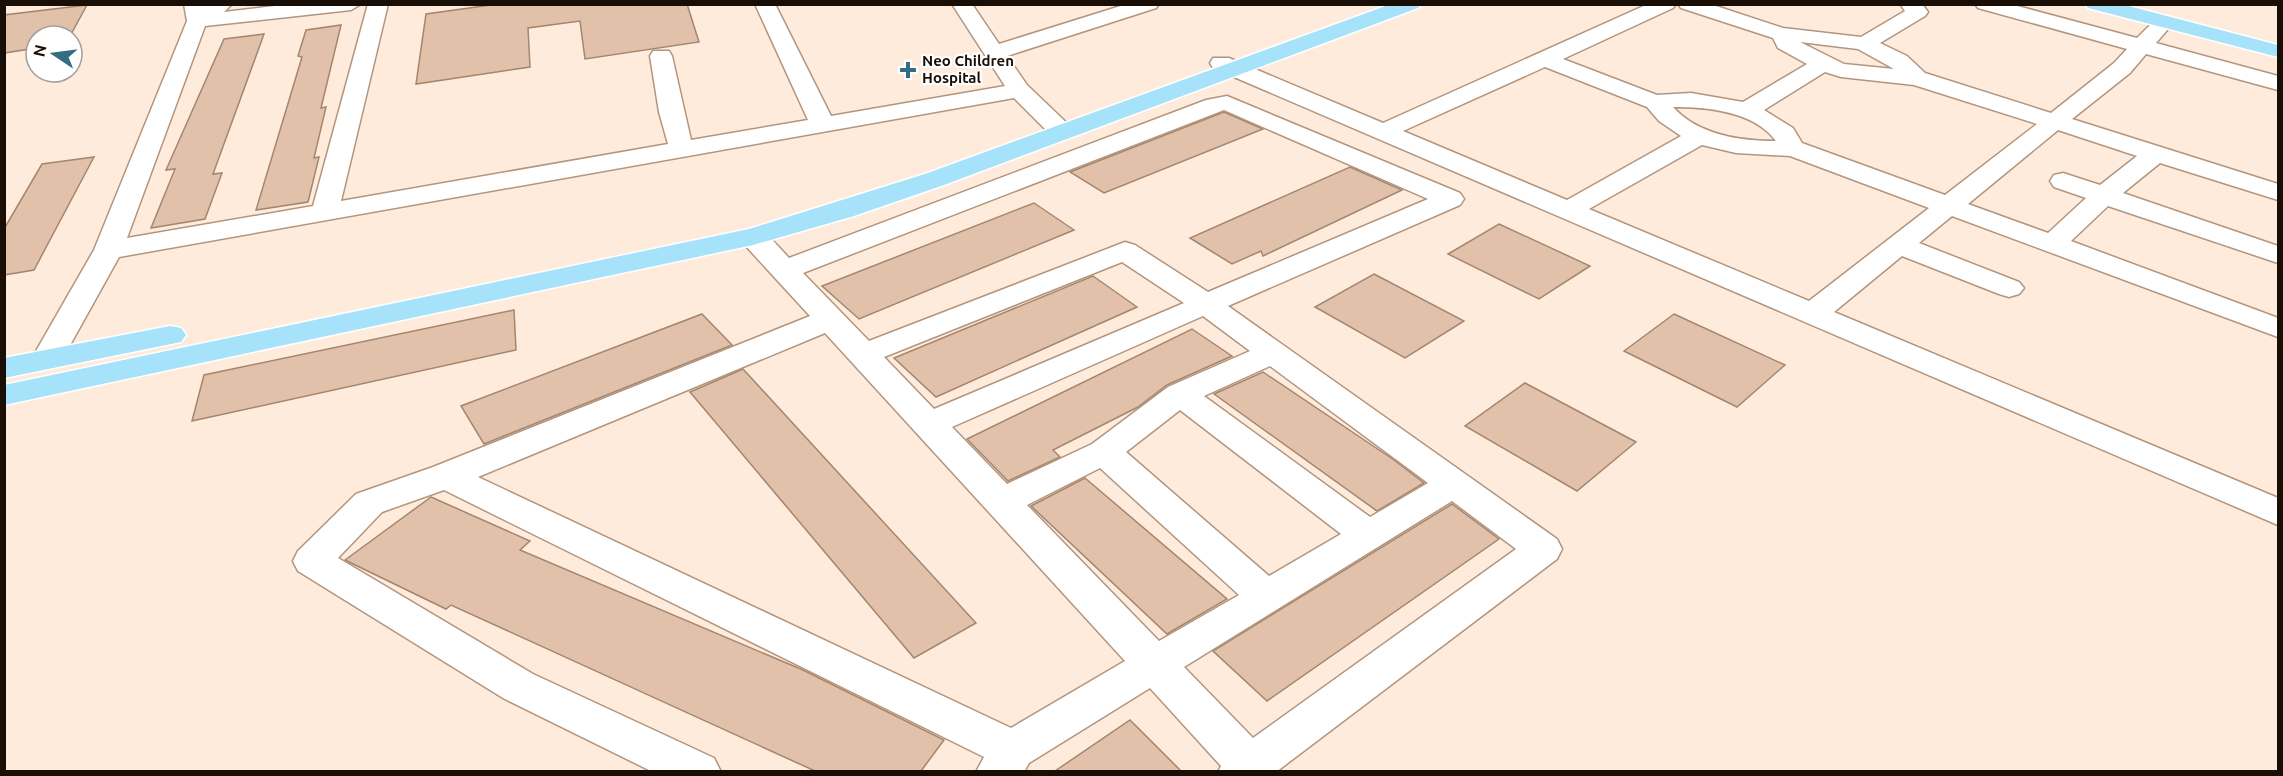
<svg xmlns="http://www.w3.org/2000/svg" width="2283" height="776" font-family="Ubuntu,sans-serif">
<style>
.building{fill:#e1c1a9;stroke:#a4866f;stroke-width:1.5}
.lines{fill:none;stroke-linecap:round;stroke-linejoin:round}
.minor-casing{stroke:#b3957d;stroke-width:3}
.major-casing{stroke:#fff;stroke-width:3}
.minor{fill:#fff;fill-rule:evenodd}
.major{fill:#a7e2fb;fill-rule:evenodd}
.poi-dot{fill:#326d85;stroke:#fff;stroke-width:2}
.labels{text-anchor:middle;stroke-width:4.5;stroke-linejoin:round;paint-order:stroke}
.far-poi-label{font-size:15px;font-weight:bold;fill:#190e06;stroke:#fff;text-anchor:start}
</style>
<rect width="100%" height="100%" fill="#ffebdc"/>
<g class="building">
<polygon points="498,4 687,4 699,42 585,59 580,21 528,28 530,67 416,84 426,14"/>
<polygon points="87,5 70,36 36,36 36,48 4,53 4,15"/>
<polygon points="341,25 321,108 326,107 314,158 319,157 308,202 256,210 302,57 298,56 306,30"/>
<polygon points="264,34 213,174 222,173 205,219 151,228 175,169 166,170 224,39"/>
<polygon points="1224,112 1263,129 1104,193 1070,172"/>
<polygon points="94,157 34,270 4,275 4,229 42,164"/>
<polygon points="1350,167 1402,190 1263,256 1261,251 1232,264 1190,238"/>
<polygon points="1034,203 1074,230 859,319 822,286"/>
<polygon points="1499,224 1590,266 1539,299 1448,254"/>
<polygon points="1374,274 1464,321 1405,358 1315,307"/>
<polygon points="1093,276 1137,307 936,397 894,358"/>
<polygon points="514,310 516,350 192,421 204,375"/>
<polygon points="702,314 732,345 484,444 461,406"/>
<polygon points="1674,314 1785,365 1737,407 1624,351"/>
<polygon points="1192,329 1232,356 1167,385 1138,407 1053,450 1060,457 1008,481 967,439"/>
<polygon points="743,369 976,623 914,658 690,392"/>
<polygon points="1263,372 1394,460 1424,483 1377,511 1214,394"/>
<polygon points="1525,383 1636,442 1577,491 1465,426"/>
<polygon points="1085,478 1227,599 1167,634 1031,506"/>
<polygon points="431,497 530,541 520,550 803,670 944,740 921,771 815,771 451,605 446,609 345,560"/>
<polygon points="1452,504 1499,539 1267,701 1213,651"/>
<polygon points="1130,720 1181,771 1055,771"/>
</g>
<g class="lines">
<defs>
<g id="minor">
<polygon points="184,4 232,4 224,12 291,4 361,4 351,10 205,26 127,238 313,206 368,4 388,4 341,201 668,144 659,112 650,56 653,51 669,51 672,56 691,140 808,120 755,4 775,4 831,116 1005,86 952,4 972,4 999,44 1127,4 1159,4 1156,8 1007,56 1027,85 1071,127 1074,132 1071,137 1062,139 1053,137 1014,98 119,257 59,365 48,368 37,365 32,358 94,250 187,21"/>
<path d="M1648,4H1676L1673,8L1563,59L1657,95L1691,93L1743,102L1807,64L1778,48L1773,38L1681,8L1678,4H1710L1783,28L1861,37L1905,11L1900,4H1922L1928,12L1925,16L1880,43L1907,56L1925,73L2051,113L2114,63L2127,49L1978,8L1975,4H2010L2137,38L2157,18H2171L2174,22L2156,43L2278,76V90L2146,54L2130,73L2072,119L2278,184V200L2160,163L2123,193L2278,246V263L2108,206L2071,241L2278,318V337L1952,216L1919,243L2019,282L2024,288L2019,294L2009,297L1999,294L1902,256L1834,312L2278,498V525L1213,68L1210,63L1213,58H1229L1383,123ZM1800,42L1858,49L1894,69L1844,64ZM1545,67L1647,107L1659,121L1681,136L1567,200L1403,131ZM1825,72L1841,77L1914,85L2037,124L1945,195L1802,143L1793,128L1764,110ZM1673,107C1707,107 1754,111 1776,141C1740,141 1698,135 1673,107ZM2058,130L2137,156L2100,185L2063,173L2054,175L2050,181L2054,187L2086,198L2048,233L1968,204ZM1702,145L1736,153L1790,156L1929,208L1809,301L1589,209Z"/>
<path d="M1227,96L1460,193L1464,199L1460,205L1228,306L1557,539L1562,549L1557,559L1276,772H1218L1221,766L1150,688L1029,763L1024,772H976L984,757L444,490L382,512L338,558L533,674L714,758L721,772H653L503,698L298,571L293,561L298,551L356,494L433,467L810,316L743,243L739,237L743,231C765,226 775,244 789,258L1206,100ZM1224,110L1428,199L1208,292L1135,245L1125,242L869,341L803,273ZM1122,262L1184,303L934,409L884,357ZM1203,316L1250,351L1168,387L1092,444L1007,484L952,427ZM825,333L1125,661L1011,728L478,477ZM1270,366L1428,483L1370,517L1204,396ZM1180,410L1341,534L1269,576L1126,452ZM1100,468L1239,595L1159,641L1027,505ZM1452,501L1516,549L1253,738L1184,667Z"/>
</g>
<g id="major">
<polygon points="1391,4 1421,4 1418,8 944,185 854,216 753,245 4,405 4,385 749,229 925,174"/>
<polygon points="2085,4 2121,4 2278,45 2278,57 2088,8"/>
<polygon points="170,326 181,328 186,335 181,342 4,378 4,358"/>
</g>
</defs>
<use href="#minor" class="minor-casing"/>
<use href="#major" class="major-casing"/>
<use href="#minor" class="minor"/>
<use href="#major" class="major"/>
</g>
<path class="poi-dot" d="M905 61h6v6h6v6h-6v6h-6v-6h-6v-6h6z"/>
<g class="labels">
<g class="far-poi-label">
<text x="922" y="66">Neo Children<tspan x="922" dy="17">Hospital</tspan></text>
</g>
</g>
<rect width="2283" height="776" fill="none" stroke="#190e06" stroke-width="12"/>
<g transform="translate(54 54) rotate(283)"><circle r="28" fill="#ffffff" stroke="#a39f9b" stroke-width="1.5"/>
<path d="M0-4.5L10 22L0 15L-10 22Z" fill="#326d85"/>
<text y="-9" font-size="16" font-weight="bold" text-anchor="middle" fill="#190e06">N</text>
</g>
</svg>
